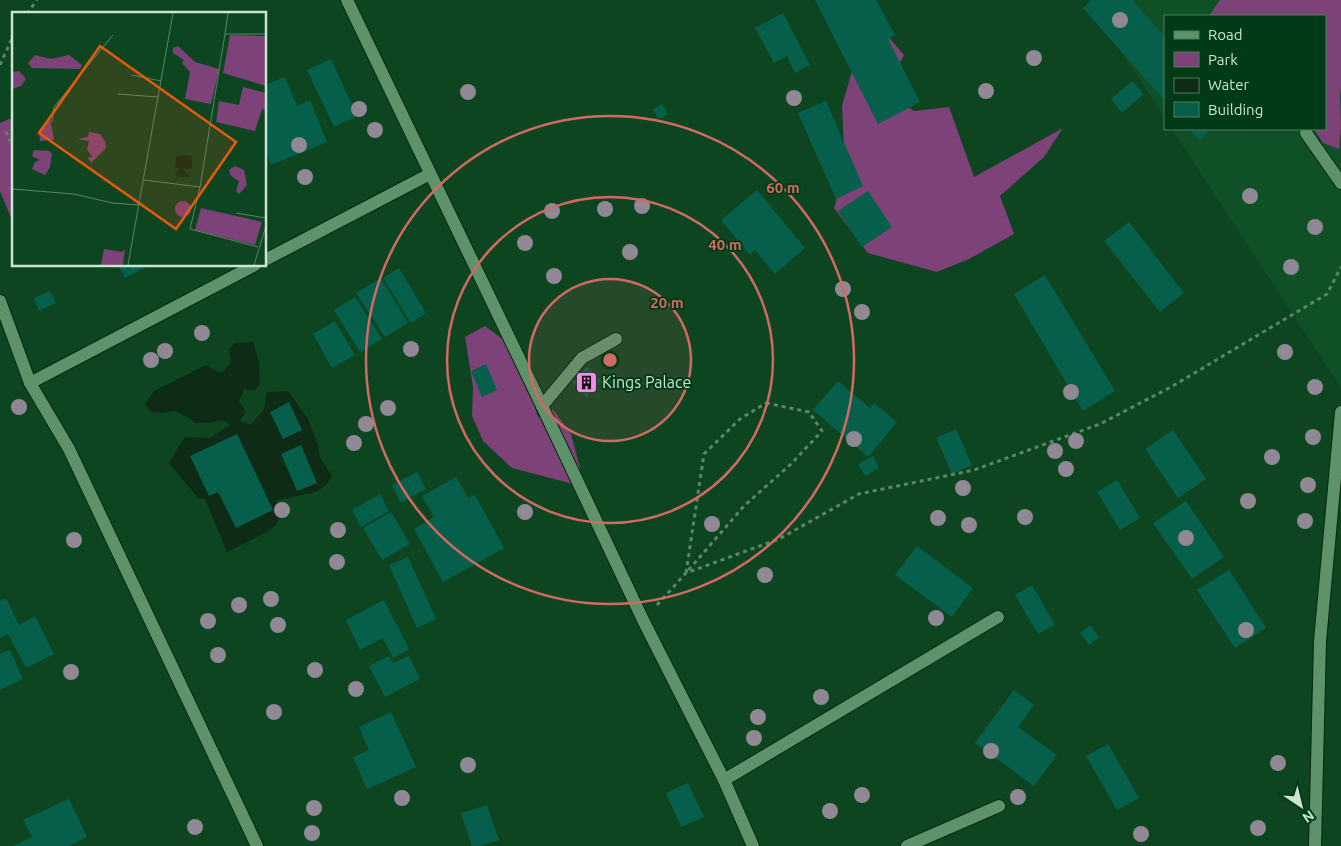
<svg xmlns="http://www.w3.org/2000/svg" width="1341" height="846" font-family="Ubuntu,sans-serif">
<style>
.built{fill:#105027}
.green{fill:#7d4278}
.water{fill:#0e2b16}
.building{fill:#065f4a}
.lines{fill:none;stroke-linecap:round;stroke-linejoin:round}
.service-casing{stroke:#00290e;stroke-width:14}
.minor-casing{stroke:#00290e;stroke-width:14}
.path{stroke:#5b8768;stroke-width:3;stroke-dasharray:4 4;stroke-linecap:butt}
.service{stroke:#5e926a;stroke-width:12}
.minor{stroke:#5e926a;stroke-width:12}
.tree{fill:#908894}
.ring{fill:none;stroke:#d26a63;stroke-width:2.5}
.labels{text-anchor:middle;stroke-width:4;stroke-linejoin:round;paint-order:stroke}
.poi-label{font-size:16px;fill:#cbe6d0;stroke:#003a17;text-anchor:start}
.inset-road{fill:none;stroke:#5a8567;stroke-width:1}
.view{fill:#e8590c;fill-opacity:0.15;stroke:#e8590c;stroke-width:2.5}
.inset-edge{fill:none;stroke:#cbe6d0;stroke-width:2.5}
.centre{fill:#d26a63;stroke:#003a17;stroke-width:2.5}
.ring-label{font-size:15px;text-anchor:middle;font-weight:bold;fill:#d26a63;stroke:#003a17;stroke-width:4;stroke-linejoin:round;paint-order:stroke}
</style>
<rect width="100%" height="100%" fill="#0e4521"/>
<polygon class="built" points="1087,0 1341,0 1341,388 1172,129 1325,129 1325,16 1165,16 1165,118"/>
<g class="green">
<polygon points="1220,0 1341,0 1341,89 1340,94 1341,127 1339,149 1323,143 1314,129 1325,129 1325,16 1209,16"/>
<polygon points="884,32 904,55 885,91 914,111 949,107 974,177 1063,128 1044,157 1000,196 1014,234 969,259 937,272 868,253 834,208 845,171 842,106 861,40"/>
<polygon points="14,117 14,225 0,191 0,123"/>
<polygon points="485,326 517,350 538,417 553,410 571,434 580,468 573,484 512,468 483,441 472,416 473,387 465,337"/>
</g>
<polygon class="water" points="253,342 259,362 260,384 255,391 244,389 239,402 246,411 240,421 251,425 264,409 267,392 288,391 308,419 318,445 320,457 332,476 326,485 316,492 291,497 276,501 282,514 275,526 263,534 227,552 205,499 198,498 169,463 185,437 210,438 230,425 223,420 210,423 195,423 187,417 175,411 161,413 152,412 145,404 154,391 206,365 213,369 222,373 231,362 229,349 235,343"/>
<g class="building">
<polygon points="815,0 876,0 895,35 888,39 920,102 878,124"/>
<polygon points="1092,0 1132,0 1165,37 1165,101 1083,8"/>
<polygon points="783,13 810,65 795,73 787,56 774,63 755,28"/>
<polygon points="331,59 357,116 334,127 307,70"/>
<polygon points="285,77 297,106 310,100 327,142 271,165 265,149 265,85"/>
<polygon points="1132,81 1144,94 1122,113 1111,99"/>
<polygon points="826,101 863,186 836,199 798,113"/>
<polygon points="662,104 668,114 659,119 653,110"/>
<polygon points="1189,129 1211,129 1199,140"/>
<polygon points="757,190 805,248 775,274 755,250 750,255 721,220"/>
<polygon points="868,191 892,227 862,247 838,211"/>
<polygon points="1129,222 1184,293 1160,312 1104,241"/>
<polygon points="118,265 150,265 125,278"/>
<polygon points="399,268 426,313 411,323 383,278"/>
<polygon points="1045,275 1115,391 1083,411 1014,294"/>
<polygon points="381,278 408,323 385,337 356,293"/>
<polygon points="50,291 56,303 39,311 34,298"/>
<polygon points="355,297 382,339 360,352 334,310"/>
<polygon points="335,321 355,355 332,368 313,334"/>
<polygon points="486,364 497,390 482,397 471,371"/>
<polygon points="587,367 601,381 586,397 572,382"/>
<polygon points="838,381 870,408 874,403 897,422 868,457 813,410"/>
<polygon points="289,402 302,430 283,439 270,412"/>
<polygon points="956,429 972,465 952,474 936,438"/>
<polygon points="1173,430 1206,479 1178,498 1145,449"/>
<polygon points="237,434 273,510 236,528 218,492 209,496 190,456"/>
<polygon points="301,445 317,483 297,491 281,454"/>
<polygon points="873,456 879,468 865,476 858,464"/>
<polygon points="417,472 426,489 401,503 392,485"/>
<polygon points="456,477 468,498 475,495 504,548 443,582 414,529 434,517 422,496"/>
<polygon points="1117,480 1140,518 1120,530 1097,492"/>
<polygon points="380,494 389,511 361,527 352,510"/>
<polygon points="1186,501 1224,557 1192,579 1153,523"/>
<polygon points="391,512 410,544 382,560 363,528"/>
<polygon points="917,546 973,588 952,617 895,575"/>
<polygon points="408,557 436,619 417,628 389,565"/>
<polygon points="1229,570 1266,628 1235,648 1197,590"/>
<polygon points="1032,585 1055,625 1038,634 1015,595"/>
<polygon points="6,598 19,625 35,616 54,654 26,668 8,634 0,638 0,601"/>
<polygon points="384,600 409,649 393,658 383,638 360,650 346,620"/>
<polygon points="1090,625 1099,637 1089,645 1080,633"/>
<polygon points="10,650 23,679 0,690 0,654"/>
<polygon points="389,656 393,663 409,656 420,679 385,697 369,666"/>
<polygon points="1014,690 1034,705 1018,727 1057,755 1034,786 975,743"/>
<polygon points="391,712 416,767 367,789 353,757 369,750 359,727"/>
<polygon points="1108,744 1139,798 1117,810 1086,756"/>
<polygon points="688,783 704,817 681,827 666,793"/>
<polygon points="69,799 87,837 69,846 13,846 32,837 23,820"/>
<polygon points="487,805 499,840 481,846 472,846 461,813"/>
</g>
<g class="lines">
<defs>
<g id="service">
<polyline points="1306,133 1341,183"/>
<polyline points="542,406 582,358 616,339"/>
<polyline points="724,780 998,617"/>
<polyline points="907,846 999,806"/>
<polyline points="1315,846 1320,641 1341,412"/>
</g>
<g id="minor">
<polyline points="347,0 542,406 643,620 724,780 753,846"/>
<polyline points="265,260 430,174"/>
<polyline points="0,301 30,383 69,449 257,846"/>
<polyline points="30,383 255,265"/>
</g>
</defs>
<use href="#service" class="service-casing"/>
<use href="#minor" class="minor-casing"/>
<g class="path">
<polyline points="27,14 37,0"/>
<polyline points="0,65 14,34"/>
<polyline points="14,129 6,132 14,150"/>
<polygon points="766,403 809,412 822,431 791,464 744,506 686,573 704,454 740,419"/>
<polyline points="657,605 686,573 779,539 859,494 974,470 1100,424 1171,387 1327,294 1341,267"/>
</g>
<use href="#service" class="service"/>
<use href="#minor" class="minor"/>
</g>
<g class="tree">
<circle cx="1120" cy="20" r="8"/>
<circle cx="1034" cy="58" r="8"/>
<circle cx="986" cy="91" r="8"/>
<circle cx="468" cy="92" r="8"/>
<circle cx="794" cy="98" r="8"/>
<circle cx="359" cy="109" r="8"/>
<circle cx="375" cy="130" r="8"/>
<circle cx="299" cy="145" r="8"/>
<circle cx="305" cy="177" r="8"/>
<circle cx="1250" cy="196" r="8"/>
<circle cx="642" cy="206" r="8"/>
<circle cx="605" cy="209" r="8"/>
<circle cx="552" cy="211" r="8"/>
<circle cx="1315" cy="227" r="8"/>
<circle cx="525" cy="243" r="8"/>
<circle cx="630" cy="252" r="8"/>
<circle cx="1291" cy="267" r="8"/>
<circle cx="554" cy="276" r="8"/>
<circle cx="843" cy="289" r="8"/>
<circle cx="862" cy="312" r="8"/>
<circle cx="202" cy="333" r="8"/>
<circle cx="411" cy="349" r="8"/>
<circle cx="165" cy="351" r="8"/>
<circle cx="1285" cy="352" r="8"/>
<circle cx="151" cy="360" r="8"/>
<circle cx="1315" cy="387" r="8"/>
<circle cx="1071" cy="392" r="8"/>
<circle cx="19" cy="407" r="8"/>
<circle cx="388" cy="408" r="8"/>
<circle cx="366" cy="424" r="8"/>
<circle cx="1313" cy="437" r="8"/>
<circle cx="854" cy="439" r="8"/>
<circle cx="1076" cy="441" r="8"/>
<circle cx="354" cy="443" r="8"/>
<circle cx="1055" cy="451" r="8"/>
<circle cx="1272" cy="457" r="8"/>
<circle cx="1066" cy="469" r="8"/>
<circle cx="1308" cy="485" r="8"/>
<circle cx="963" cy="488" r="8"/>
<circle cx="1248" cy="501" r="8"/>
<circle cx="282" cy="510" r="8"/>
<circle cx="525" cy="512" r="8"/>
<circle cx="1025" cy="517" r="8"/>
<circle cx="938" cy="518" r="8"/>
<circle cx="1305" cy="521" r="8"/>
<circle cx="712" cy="524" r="8"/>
<circle cx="969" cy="525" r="8"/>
<circle cx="338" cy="530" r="8"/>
<circle cx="1186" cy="538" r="8"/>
<circle cx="74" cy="540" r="8"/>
<circle cx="337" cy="562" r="8"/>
<circle cx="765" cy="575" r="8"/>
<circle cx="271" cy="599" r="8"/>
<circle cx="239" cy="605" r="8"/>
<circle cx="936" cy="618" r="8"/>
<circle cx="208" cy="621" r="8"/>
<circle cx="278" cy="625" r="8"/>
<circle cx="1246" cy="630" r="8"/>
<circle cx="218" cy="655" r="8"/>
<circle cx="315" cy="670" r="8"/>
<circle cx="71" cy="672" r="8"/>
<circle cx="356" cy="689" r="8"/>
<circle cx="821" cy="697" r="8"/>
<circle cx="274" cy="712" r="8"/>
<circle cx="758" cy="717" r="8"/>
<circle cx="754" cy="738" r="8"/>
<circle cx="991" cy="751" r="8"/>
<circle cx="1278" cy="763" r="8"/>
<circle cx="468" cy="765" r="8"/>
<circle cx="862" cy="795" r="8"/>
<circle cx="1018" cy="797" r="8"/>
<circle cx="402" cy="798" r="8"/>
<circle cx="314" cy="808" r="8"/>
<circle cx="830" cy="811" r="8"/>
<circle cx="195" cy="827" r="8"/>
<circle cx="1258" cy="828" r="8"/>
<circle cx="312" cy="833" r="8"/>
<circle cx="1141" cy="834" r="8"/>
</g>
<circle cx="610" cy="360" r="81" fill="#d26a63" fill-opacity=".12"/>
<g class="ring">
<circle cx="610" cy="360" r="81"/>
<circle cx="610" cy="360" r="163"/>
<circle cx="610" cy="360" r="244"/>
</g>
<defs>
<symbol id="building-square" viewBox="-11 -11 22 22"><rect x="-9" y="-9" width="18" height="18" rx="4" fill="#f788ec" stroke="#003a17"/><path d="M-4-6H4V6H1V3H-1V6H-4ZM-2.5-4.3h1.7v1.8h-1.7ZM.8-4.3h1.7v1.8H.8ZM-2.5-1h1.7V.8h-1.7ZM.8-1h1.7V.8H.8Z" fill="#111"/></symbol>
</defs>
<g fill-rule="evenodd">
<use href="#building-square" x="574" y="370" width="25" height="25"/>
</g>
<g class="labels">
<g class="poi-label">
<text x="602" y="388">Kings Palace</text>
</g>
</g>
<g transform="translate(12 12)">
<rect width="254" height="254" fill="#0e4521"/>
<path d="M218,23L254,24V74L211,61ZM166,34L183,50L207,57L199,92L173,87L178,60L170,51L172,48L161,41V36ZM23,43L39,47L57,43L70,53L68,57L20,56L16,51ZM7,59L14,67L9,74L0,77V60ZM231,75L254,81V98L250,97L243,119L204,110L207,89L227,93ZM38,106L42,128L28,129L27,118ZM77,120L88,122L93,129L94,136L79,151L76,146L80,144L75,138L77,129L65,127L76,125ZM22,138L38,139L40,142L38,155L33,163L20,157L23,150L28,148L20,144ZM223,154L232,158L235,173L227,182L224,179L227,169L219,164L217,158ZM163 197a8 8 0 1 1 16 0a8 8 0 1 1-16 0ZM189,196L250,210L243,233L183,218ZM92,237L110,240L113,237L111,253H89Z" fill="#7d4278"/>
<path d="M174,143L180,144V157H171L178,165H165L163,161L169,156H163L164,144Z" fill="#0e2b16"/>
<path class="inset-road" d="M216,1L213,22H254M213,22L188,175L178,217L246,235M120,63L149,69M106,82L146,85M40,110L42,95L101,23M132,168L188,175M0,177L62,182L100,191L128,193M224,201L254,206M116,253L161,1M242,253L254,214"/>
<path class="view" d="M88,34L224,130L164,217L27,121Z"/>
<rect width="254" height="254" class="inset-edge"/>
</g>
<circle cx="610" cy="360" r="8" class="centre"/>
<g class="ring-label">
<text x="783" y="193">60 m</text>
<text x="725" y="250">40 m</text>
<text x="667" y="308">20 m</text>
</g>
<rect x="1164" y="15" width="162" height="115" fill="#003a17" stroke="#517f61"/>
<rect x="1174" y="31" width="25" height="8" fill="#5e926a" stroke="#517f61"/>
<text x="1208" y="40" font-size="15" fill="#cbe6d0">Road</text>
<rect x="1174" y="52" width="25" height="15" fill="#7d4278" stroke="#517f61"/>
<text x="1208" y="65" font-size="15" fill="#cbe6d0">Park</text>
<rect x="1174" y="78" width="25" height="15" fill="#0e2b16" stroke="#517f61"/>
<text x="1208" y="90" font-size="15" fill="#cbe6d0">Water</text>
<rect x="1174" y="102" width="25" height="15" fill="#065f4a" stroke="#517f61"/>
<text x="1208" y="115" font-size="15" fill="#cbe6d0">Building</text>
<g transform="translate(1301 806) rotate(145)" stroke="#003a17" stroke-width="4" paint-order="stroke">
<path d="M0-4L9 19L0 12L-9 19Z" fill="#cbe6d0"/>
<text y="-8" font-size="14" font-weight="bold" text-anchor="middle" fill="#cbe6d0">N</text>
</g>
</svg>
